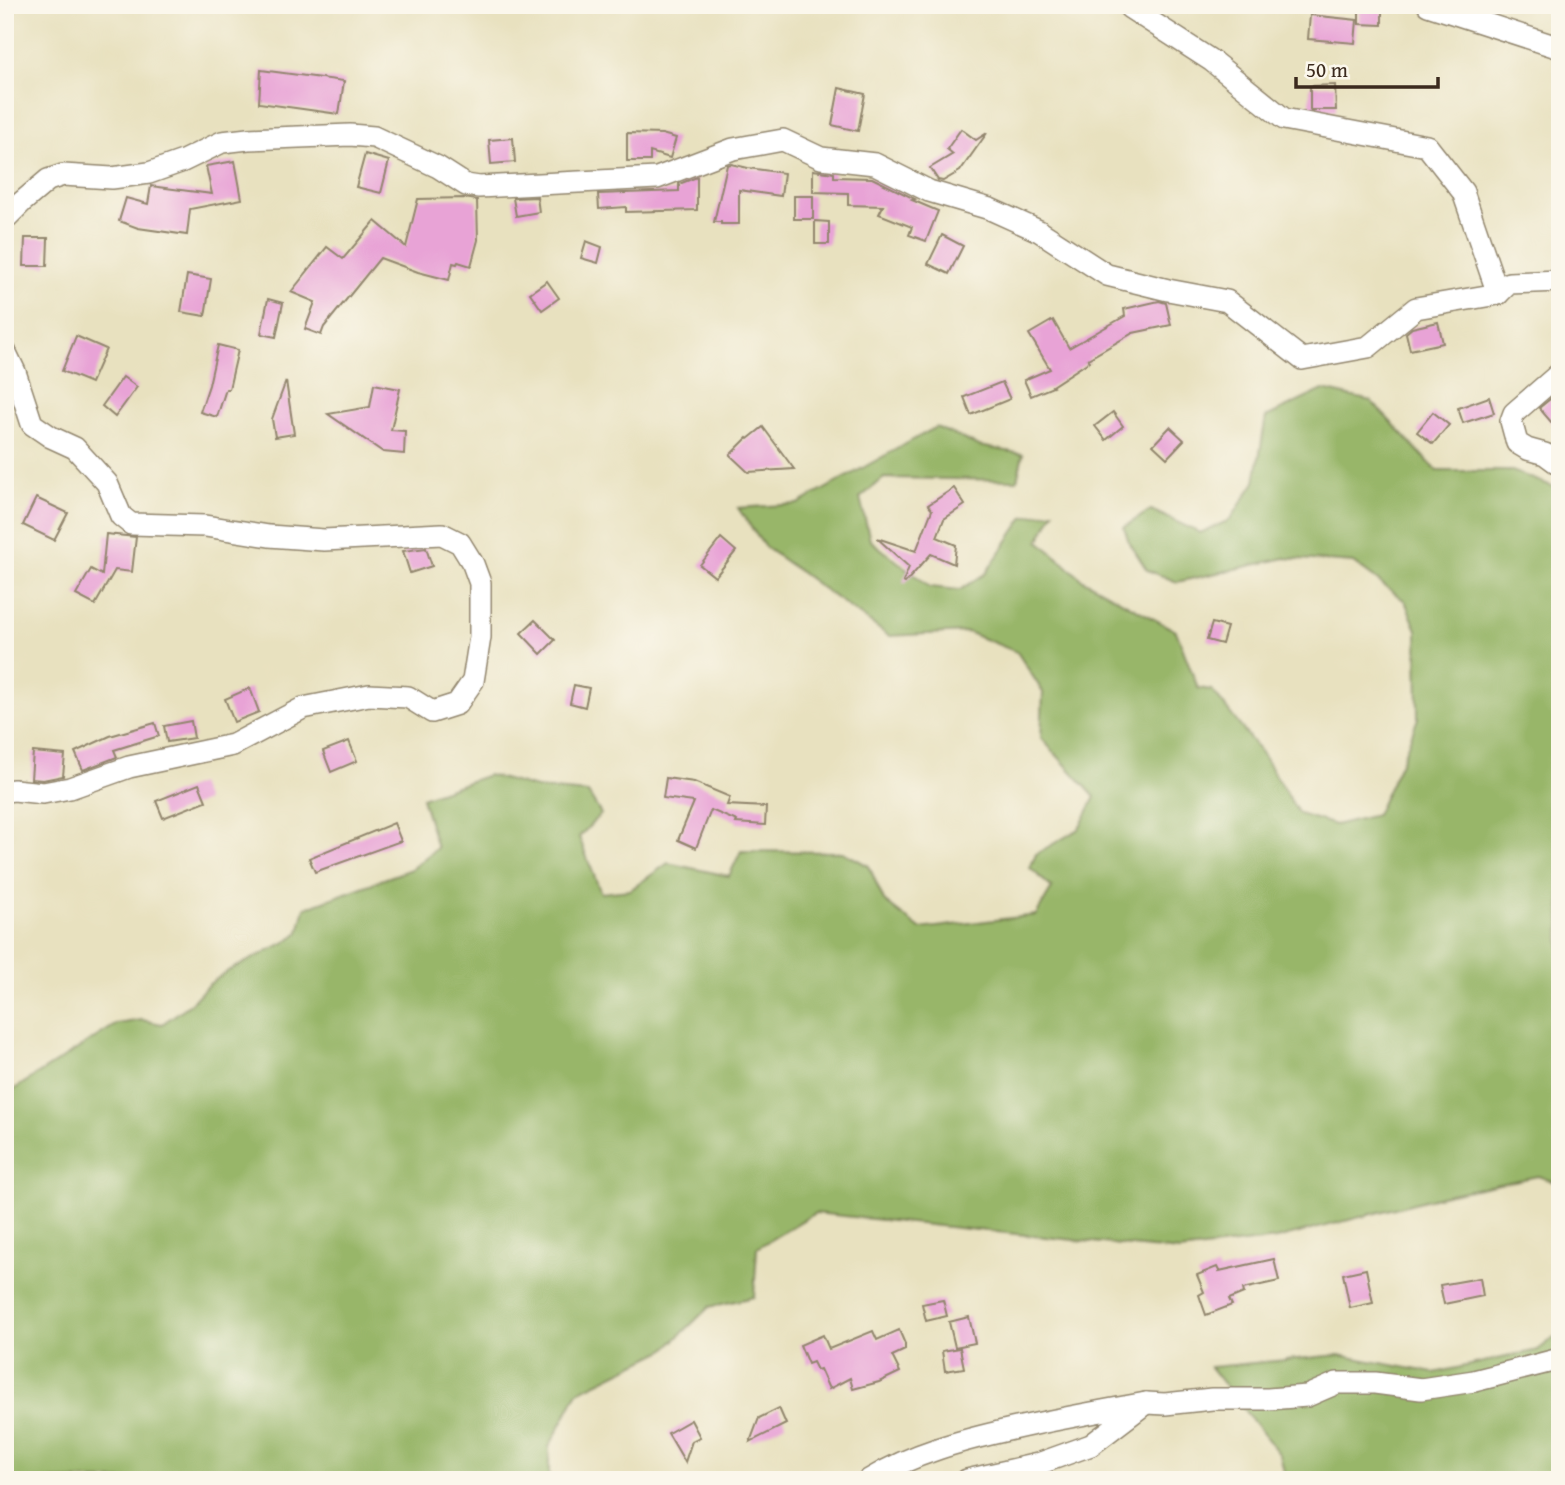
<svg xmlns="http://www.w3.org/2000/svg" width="1565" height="1485" font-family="'Gentium Book Plus',serif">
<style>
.forest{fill:#98b669;stroke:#6a7044;stroke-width:2}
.building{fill:#e8a3d6}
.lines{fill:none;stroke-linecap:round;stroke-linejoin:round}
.minor-casing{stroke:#92866e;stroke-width:24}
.minor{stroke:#fff;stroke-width:21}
</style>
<rect width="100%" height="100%" fill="#fbf7ec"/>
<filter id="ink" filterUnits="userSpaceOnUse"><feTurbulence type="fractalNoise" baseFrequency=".0143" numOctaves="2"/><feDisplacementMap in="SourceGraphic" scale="14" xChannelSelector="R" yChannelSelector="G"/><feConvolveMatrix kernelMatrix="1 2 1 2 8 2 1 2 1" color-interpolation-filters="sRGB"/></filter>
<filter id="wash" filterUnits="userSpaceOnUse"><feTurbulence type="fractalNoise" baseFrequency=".00686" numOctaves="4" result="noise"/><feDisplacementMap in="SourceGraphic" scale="28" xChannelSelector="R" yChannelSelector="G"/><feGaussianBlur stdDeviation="1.57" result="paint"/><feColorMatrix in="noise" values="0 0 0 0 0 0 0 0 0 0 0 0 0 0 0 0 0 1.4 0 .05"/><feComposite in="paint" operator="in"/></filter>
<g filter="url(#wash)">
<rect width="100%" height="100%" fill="#e8e1bf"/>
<g class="forest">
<polygon points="1323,390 1371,401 1437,471 1512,471 1560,489 1560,1184 1538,1176 1441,1196 1276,1239 1179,1251 815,1213 757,1248 754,1297 709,1307 666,1349 578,1392 549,1447 549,1480 5,1480 5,1095 117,1024 142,1020 162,1024 189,1005 208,985 228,971 286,942 299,932 305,908 411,869 437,848 422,798 488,775 540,789 588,793 601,814 579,837 601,893 630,890 668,863 729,876 741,851 843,852 869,866 884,901 920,929 1036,915 1052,888 1030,868 1036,854 1079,829 1095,797 1041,738 1043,692 1017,652 967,632 889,636 764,546 738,508 798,504 936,427 979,446 1023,454 1017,480 884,478 860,498 870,540 930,587 960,590 986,573 1024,517 1054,512 1039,541 1083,580 1176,631 1198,688 1212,690 1262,754 1299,814 1335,825 1376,815 1402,760 1418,718 1417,630 1405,601 1354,563 1285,558 1177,582 1147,570 1129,542 1124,527 1151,510 1200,533 1230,520 1255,482 1266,417"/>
<polygon points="1560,1333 1560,1480 1286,1480 1280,1455 1210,1367 1339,1355 1434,1373 1538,1350"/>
</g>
<g id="blocks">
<g class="building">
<polygon points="1359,8 1382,9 1382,25 1359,24"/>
<polygon points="1310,15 1357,20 1355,43 1308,39"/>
<polygon points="261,70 344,81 339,114 259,103"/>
<polygon points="1335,85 1336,110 1310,110 1310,86"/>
<polygon points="839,88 865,94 858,131 832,125"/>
<polygon points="961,129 976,140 987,133 960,171 943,181 938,180 930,168 953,154 947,149"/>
<polygon points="627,133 662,134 676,138 670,158 650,152 650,161 627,161"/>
<polygon points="513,138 515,162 491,164 489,140"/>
<polygon points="365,154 389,161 381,193 356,187"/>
<polygon points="235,161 242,199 190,209 187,235 138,228 119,221 126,198 148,204 151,186 212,194 206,166"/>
<polygon points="731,164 748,168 784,173 781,196 739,190 739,224 721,224 721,222 714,222 727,165"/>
<polygon points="813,170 834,173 834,177 872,178 915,199 912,200 938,211 926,241 909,235 912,227 879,214 883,206 848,205 848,193 813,192"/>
<polygon points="697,177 697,210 626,212 626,207 599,209 598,194 679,191 679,184"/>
<rect x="794" y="196" width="19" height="23"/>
<polygon points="537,197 539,212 516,216 513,198"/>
<polygon points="464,198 477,200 478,240 471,266 458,262 457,264 453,263 449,280 418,272 380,258 324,327 321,335 305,329 315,302 291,292 327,247 343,259 375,221 406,247 418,199"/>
<polygon points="815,221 829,222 829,244 815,244"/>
<polygon points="942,235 963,246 949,274 928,264"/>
<polygon points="25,238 48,238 47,266 24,266"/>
<polygon points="586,241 602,247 598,263 581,258"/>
<polygon points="187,275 211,279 205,316 181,312"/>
<polygon points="547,281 559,298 542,310 530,293"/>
<polygon points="268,299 283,303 276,337 261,334"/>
<polygon points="1159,301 1166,303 1171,325 1133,333 1088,359 1090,361 1052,386 1053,387 1031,396 1024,380 1050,369 1029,334 1053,320 1069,348 1125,316 1124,309"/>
<polygon points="1438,322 1443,343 1410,350 1406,333 1412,328"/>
<polygon points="76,336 106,349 91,383 62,371"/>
<polygon points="218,345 238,350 229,389 226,389 217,417 200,412 209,385"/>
<polygon points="123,377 137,387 115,417 102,406"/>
<polygon points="286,381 294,434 275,437 272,419"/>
<polygon points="1002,382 1010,399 971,415 964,397"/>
<polygon points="374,384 400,389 391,430 405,431 404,454 383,452 328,414 370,407"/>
<polygon points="1560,391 1560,416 1552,423 1539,408"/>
<polygon points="1489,397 1494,413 1463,423 1458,408"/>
<polygon points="1113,412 1123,426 1106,440 1095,426"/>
<polygon points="1433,412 1449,425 1433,444 1417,432"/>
<polygon points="763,427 794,469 748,472 730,455 747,438 748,439"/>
<polygon points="1170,427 1184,440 1167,458 1153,445"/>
<polygon points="954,488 965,505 944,519 937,537 956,545 954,564 931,554 905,583 903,582 909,567 877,538 916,551 932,510 928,505"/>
<polygon points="36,498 68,513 54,540 23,525"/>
<polygon points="106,534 136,537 132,572 115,570 95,605 76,595 91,569 102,575"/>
<polygon points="721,538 736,551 715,577 700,565"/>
<polygon points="426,548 432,566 410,573 403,551"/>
<polygon points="535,620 555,640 541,654 521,633"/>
<polygon points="1212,623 1227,627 1222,644 1207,640"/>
<polygon points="574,685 589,688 585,707 570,703"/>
<polygon points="250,688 259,712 234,722 225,699"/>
<polygon points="191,721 194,738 167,742 164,726"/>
<polygon points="155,723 159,736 114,750 117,757 83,770 75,752 110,736"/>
<polygon points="349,741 357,761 331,772 323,751"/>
<polygon points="33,752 65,755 63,776 43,780 31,779"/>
<polygon points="666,778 694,782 730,797 727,805 766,807 765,825 736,823 737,821 711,810 696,848 678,840 694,802 663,798"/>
<polygon points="199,784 206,801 163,818 156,801"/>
<polygon points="394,823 401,841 315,872 309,858"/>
<polygon points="1274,1259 1279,1281 1243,1289 1244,1293 1229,1299 1232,1305 1206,1315 1199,1295 1204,1292 1197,1275 1217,1267 1219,1271"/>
<polygon points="1366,1269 1373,1303 1350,1308 1343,1274"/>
<polygon points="1480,1278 1483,1296 1444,1304 1440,1285"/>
<polygon points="943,1300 947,1316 926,1321 922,1304"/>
<polygon points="969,1317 975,1343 955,1347 949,1322"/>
<polygon points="899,1330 905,1344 905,1350 892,1356 900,1372 879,1382 853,1389 850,1378 829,1389 820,1369 817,1370 813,1362 808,1364 800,1345 823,1335 829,1349 873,1331 877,1340"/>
<polygon points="960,1348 964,1368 945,1371 942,1351"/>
<polygon points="779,1408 786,1424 750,1442 759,1418"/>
<polygon points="691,1420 700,1437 692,1441 685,1462 668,1433"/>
</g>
</g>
</g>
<g filter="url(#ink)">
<use href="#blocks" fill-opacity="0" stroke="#92866e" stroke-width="2"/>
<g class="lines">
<defs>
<g id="minor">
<polyline points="1428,5 1560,48"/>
<polyline points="5,219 22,202 48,180 63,175 112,178 149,173 183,161 222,142 248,139 350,135 374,137 438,167 466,185 479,187 657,178 733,149 783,140 821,158 875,164 929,191 990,209 1039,231 1107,275 1168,290 1227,301 1302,359 1368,347 1416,308 1498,294 1463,192 1427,146 1284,119 1212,61 1130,8 1130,5"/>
<polyline points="1498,294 1509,283 1560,281"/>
<polyline points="5,351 15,372 32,424 51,437 75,448 107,483 121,516 131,524 205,526 269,536 324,540 442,534 460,543 473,564 480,583 480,637 473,681 457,704 432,712 408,697 369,695 303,708 233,745 129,767 70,788 43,793 14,790 5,791"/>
<polyline points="1560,373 1514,413 1511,421 1517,443 1527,449 1545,454 1560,465"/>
<polyline points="1146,1403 1165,1404 1212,1399 1268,1399 1307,1396 1337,1383 1375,1383 1421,1389 1474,1381 1560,1359"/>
<path d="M869,1480C913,1453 963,1440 1012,1429C1057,1419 1101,1411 1146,1403L1091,1445L1038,1464L967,1480"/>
</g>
</defs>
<use href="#minor" class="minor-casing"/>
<use href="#minor" class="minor"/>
</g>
</g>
<rect width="1565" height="1485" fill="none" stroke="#fbf7ec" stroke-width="28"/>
<path d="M1296 77v10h142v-10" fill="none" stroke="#3b2a1e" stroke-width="3.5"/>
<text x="1306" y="77" font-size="21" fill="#3b2a1e" stroke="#fbf7ec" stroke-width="5" paint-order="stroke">50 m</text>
</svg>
